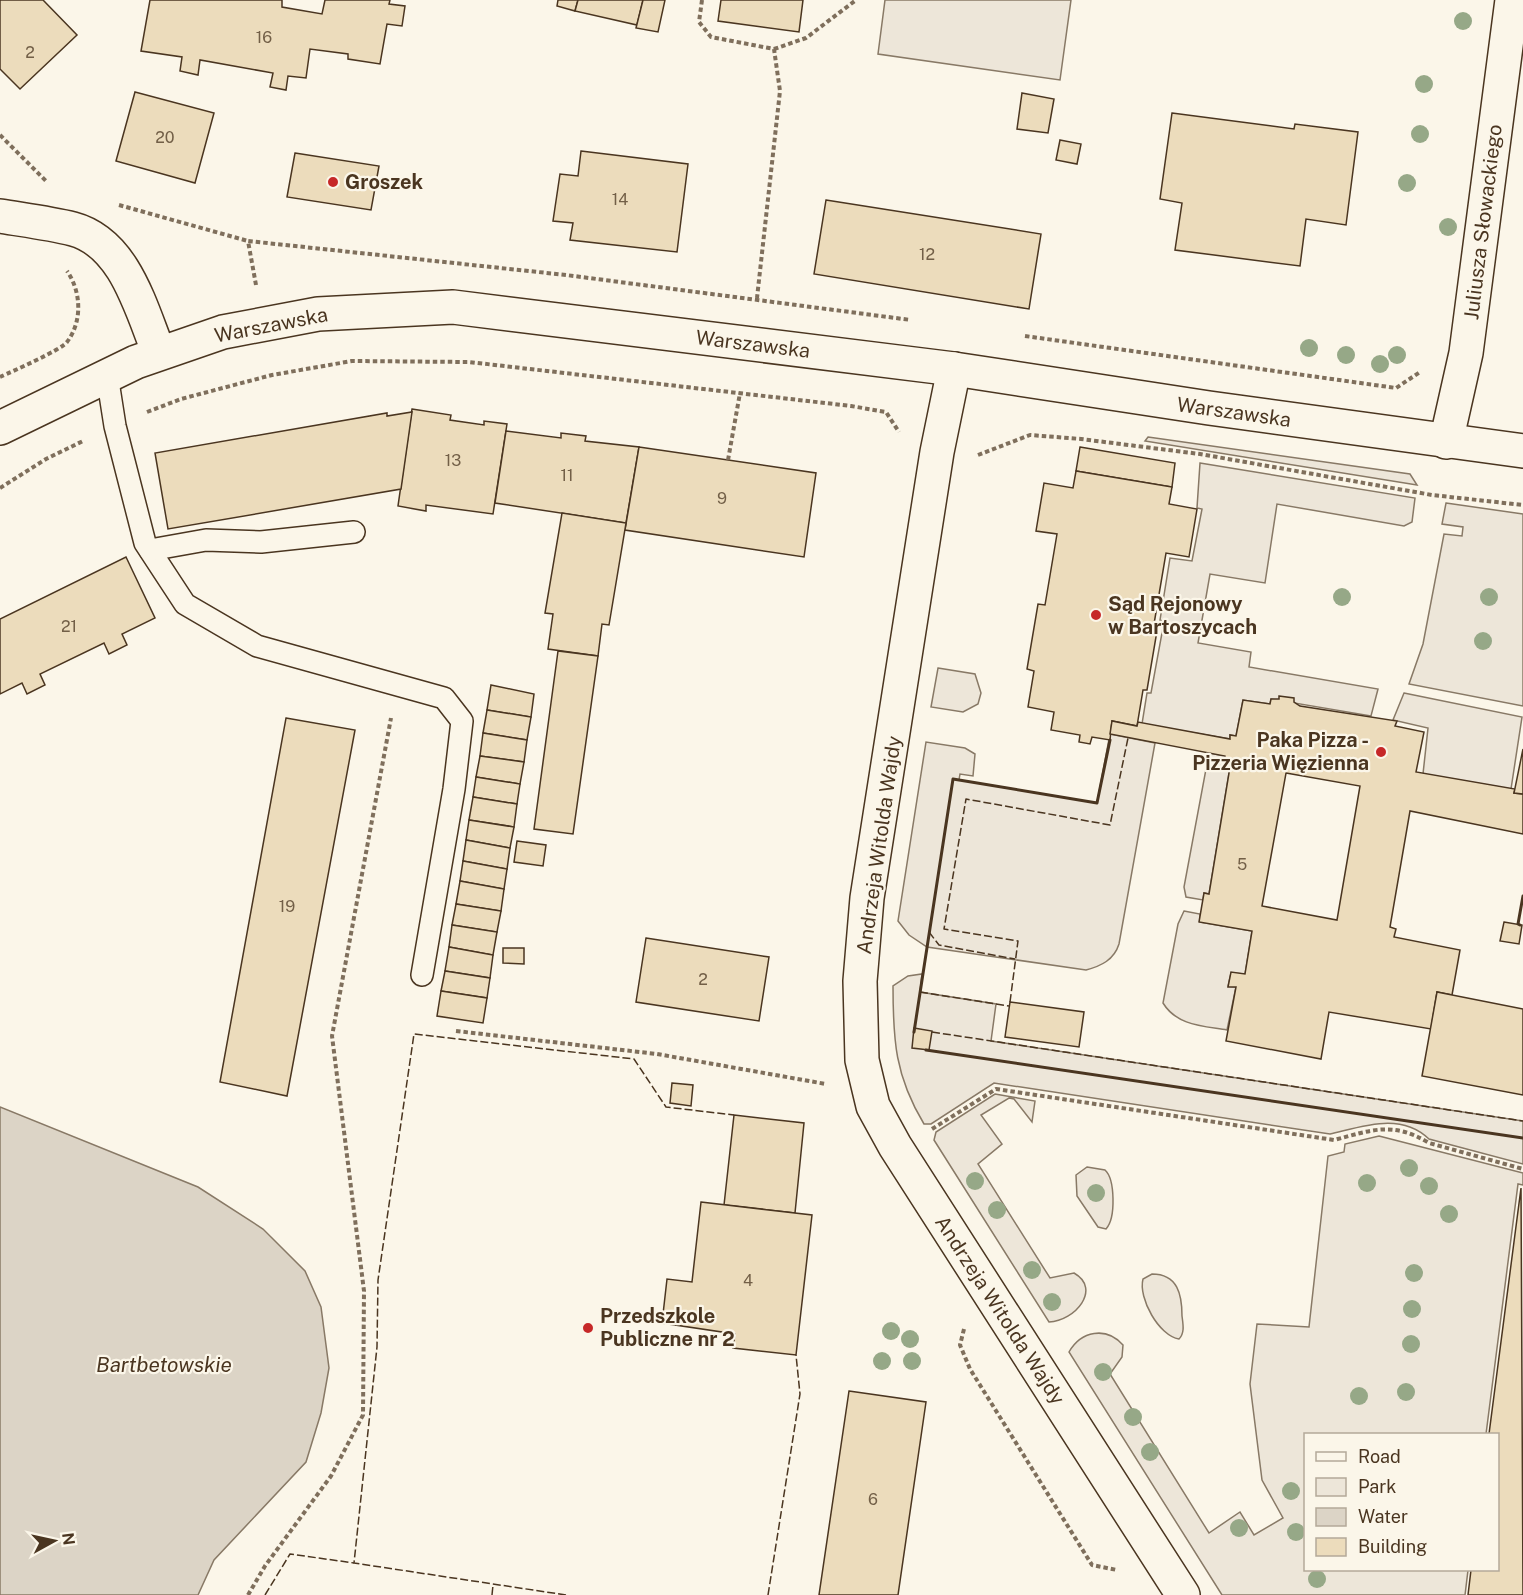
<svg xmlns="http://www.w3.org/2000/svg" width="1523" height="1595" font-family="'Public Sans',sans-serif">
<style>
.green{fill:#ede6d9;stroke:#887966;stroke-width:1.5}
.water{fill:#dcd4c6;stroke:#887966;stroke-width:1.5}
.building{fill:#ecdcbc;stroke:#4a3520;stroke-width:1.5;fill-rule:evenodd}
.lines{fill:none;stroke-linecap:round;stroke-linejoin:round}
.service-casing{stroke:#4a3520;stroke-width:24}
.minor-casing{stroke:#4a3520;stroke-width:36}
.tertiary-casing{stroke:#4a3520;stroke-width:36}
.primary-casing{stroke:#4a3520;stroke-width:36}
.path{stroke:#7f6f5c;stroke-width:4;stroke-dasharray:4.5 3;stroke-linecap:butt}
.service{stroke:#fbf6e9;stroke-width:21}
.minor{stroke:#fbf6e9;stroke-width:33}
.tertiary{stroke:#fbf6e9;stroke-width:33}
.primary{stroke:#fbf6e9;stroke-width:33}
.fence{stroke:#4a3520;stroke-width:1.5;stroke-dasharray:8 3;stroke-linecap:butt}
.wall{stroke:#4a3520;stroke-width:3}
.tree{fill:#96a887}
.poi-dot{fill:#c62828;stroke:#fbf6e9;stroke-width:2}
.labels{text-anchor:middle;stroke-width:4.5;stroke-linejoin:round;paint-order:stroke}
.number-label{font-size:16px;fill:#725f47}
.poi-label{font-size:20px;font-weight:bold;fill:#4a3520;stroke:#fbf6e9;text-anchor:start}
.street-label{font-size:20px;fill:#4a3520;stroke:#fbf6e9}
.water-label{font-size:21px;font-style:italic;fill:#4a3520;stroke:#fbf6e9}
</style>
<rect width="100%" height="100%" fill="#fbf6e9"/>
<g class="green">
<polygon points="885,0 1071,0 1060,80 878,54"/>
<polygon points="1148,437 1410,474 1417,485 1145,441"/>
<polygon points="1200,463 1415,498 1412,522 1404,526 1277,504 1265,583 1210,574 1198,643 1251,652 1249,667 1378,689 1371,716 1271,699 1270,704 1243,700 1236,736 1230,735 1230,739 1142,724 1147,693 1151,693 1164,622 1160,620 1170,558 1192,561 1202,509 1197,508"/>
<polygon points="1446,503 1523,514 1523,706 1409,684 1423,644 1444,534 1462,536 1463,527 1442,524"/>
<polygon points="938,668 975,674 981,693 978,704 963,712 931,707"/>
<polygon points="1404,693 1522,717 1511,789 1423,774 1428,728 1393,720"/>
<path d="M1110,734L1155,743L1119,944C1114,960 1101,966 1086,970L927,947L909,935L898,921L926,742L965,748L975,754L973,776L960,774L959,780L1097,803Z"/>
<polygon points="1209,753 1225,756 1225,761 1231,761 1209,894 1204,893 1203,900 1186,897 1184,887"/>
<path d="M1184,911L1200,914V922L1252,931L1245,974L1231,973L1228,986L1236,987L1227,1030C1204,1026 1177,1026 1163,1003L1178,924Z"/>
<path d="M922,974L920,992L996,1004L991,1041L1523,1121V1164L1429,1139C1401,1112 1364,1126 1330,1134L994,1083L931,1124H924C895,1076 893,1040 893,986L908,976Z"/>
<path d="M995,1094L1035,1101L1032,1122L1014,1099L1009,1098L981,1115L1002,1144L978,1164L1050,1278L1074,1273C1102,1289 1075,1321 1049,1322L934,1140L936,1132Z"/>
<path d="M1379,1136L1523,1173V1185L1518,1184L1486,1434H1306V1570H1468L1465,1595H1222L1069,1352C1081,1331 1106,1326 1123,1345L1122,1357L1110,1374L1209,1533L1240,1512L1254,1535L1283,1518L1262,1480L1250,1384L1257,1324L1309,1327L1328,1156L1344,1152L1345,1144Z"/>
<path d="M1087,1167L1105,1170C1115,1179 1116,1218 1106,1229L1098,1227L1077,1196L1076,1175Z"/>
<path d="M1152,1274C1178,1274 1182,1295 1182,1316C1183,1324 1185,1333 1179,1339C1159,1336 1138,1298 1143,1279Z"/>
</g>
<polygon class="water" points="0,1107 198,1187 263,1229 305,1271 321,1307 329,1368 321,1413 306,1462 214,1560 198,1595 0,1595"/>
<g class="building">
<polygon points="0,0 43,0 77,35 20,89 0,69"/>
<polygon points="150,0 282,0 282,7 322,14 325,0 390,0 389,4 405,6 402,26 387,24 380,64 348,59 348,54 310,49 306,78 288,76 286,90 270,87 273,73 200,60 198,75 180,71 182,57 141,51"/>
<polygon points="558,0 578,0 575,11 557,6"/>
<polygon points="578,0 643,0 637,25 575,11"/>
<polygon points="643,0 665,0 658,32 636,28"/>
<polygon points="721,0 803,0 799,32 718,21"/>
<polygon points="135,92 214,113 195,183 116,161"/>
<polygon points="1022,93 1054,99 1048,133 1017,129"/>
<polygon points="1172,113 1294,129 1295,124 1358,132 1346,225 1306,219 1300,266 1175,250 1182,203 1160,199"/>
<polygon points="1060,140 1081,144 1077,164 1056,160"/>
<polygon points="581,151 688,164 677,252 570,240 573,223 553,221 560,174 578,176"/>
<polygon points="295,153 379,166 371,210 287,197"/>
<polygon points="826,200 1041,234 1029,309 814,274"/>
<polygon points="412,409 451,415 450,420 484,425 484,421 507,424 493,514 426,505 426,511 398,506"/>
<polygon points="412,412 401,489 168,529 155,453 387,413 387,416"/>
<polygon points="506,431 561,438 561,433 586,436 585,441 639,447 626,523 495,503"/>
<polygon points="639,447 816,473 804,557 625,530"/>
<polygon points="1080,447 1175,463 1172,487 1076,471"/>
<polygon points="1076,471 1172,487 1169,504 1197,509 1189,557 1166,553 1154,624 1158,625 1147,690 1143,690 1137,726 1112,721 1110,740 1092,737 1090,744 1079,742 1080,735 1051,730 1054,712 1028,707 1034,671 1027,669 1038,604 1045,605 1057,534 1036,531 1044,483 1073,488"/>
<polygon points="562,513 626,523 609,625 602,624 598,656 548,649 553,614 545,613"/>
<polygon points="126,557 155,618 122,634 127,645 109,654 104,643 40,674 45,685 27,694 22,683 0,694 0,619"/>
<polygon points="558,651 598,656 573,834 534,829"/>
<polygon points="491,685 534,694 531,717 487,710"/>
<path d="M1279,696L1294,698V702L1300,706L1397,721L1395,726L1424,732L1416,772L1515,789L1514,793L1523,794V834L1410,811L1390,927L1396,929L1394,937L1460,950L1452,995L1437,992L1431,1029L1329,1012L1321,1059L1226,1041L1236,987H1228L1231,972L1245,974L1252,931L1199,922L1204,893L1209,894L1231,761H1225V756L1110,734L1112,721L1137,726L1138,722L1230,739V735L1236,736L1243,700L1270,704L1271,699H1279ZM1286,773L1360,786L1337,920L1262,906Z"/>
<polygon points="487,710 531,717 527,740 483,733"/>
<polygon points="286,718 355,730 287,1096 220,1082"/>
<polygon points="483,733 527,740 524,762 480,756"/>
<polygon points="1523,749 1523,794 1514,793"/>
<polygon points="480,756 524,762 520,784 476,777"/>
<polygon points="476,777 520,784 517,804 473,797"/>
<polygon points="473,797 517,804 514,827 469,820"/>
<polygon points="469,820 514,827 510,848 466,840"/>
<polygon points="466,840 510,848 507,869 463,861"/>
<polygon points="517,841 546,845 543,866 514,862"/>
<polygon points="463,861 507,869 504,889 460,881"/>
<polygon points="460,881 504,889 501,911 456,904"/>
<polygon points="456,904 501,911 497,932 452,925"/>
<polygon points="1504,922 1522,925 1519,944 1500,941"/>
<polygon points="452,925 497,932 493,955 449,947"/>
<polygon points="646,938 769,957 759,1021 636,1002"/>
<polygon points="449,947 493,955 490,978 445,971"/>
<polygon points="503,948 524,948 524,964 503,963"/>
<polygon points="445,971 490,978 487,998 441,991"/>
<polygon points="441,991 487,998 483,1023 437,1016"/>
<polygon points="1437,992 1523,1009 1523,1095 1422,1076"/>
<polygon points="1010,1002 1084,1012 1079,1047 1005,1037"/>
<polygon points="914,1028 932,1031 929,1050 912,1048"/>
<polygon points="672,1083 693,1085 691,1106 670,1103"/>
<polygon points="734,1115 804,1123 795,1213 724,1205"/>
<polygon points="1521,1188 1523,1595 1468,1595 1471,1570 1498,1570 1498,1434 1489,1434"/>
<polygon points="701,1202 812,1215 796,1355 733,1348 735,1334 662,1323 667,1279 692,1282"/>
<polygon points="849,1391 926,1402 898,1595 819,1595"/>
</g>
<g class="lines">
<defs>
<g id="service">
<polyline points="107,375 115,426 145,543 185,604 257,646 444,698 462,721 454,789 422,975"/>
<polyline points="150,550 206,540 261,542 354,532"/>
</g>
<g id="minor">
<path d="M0,216C24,220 49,223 73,229C125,243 141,309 159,353"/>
<polyline points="1446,442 1466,353 1512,0"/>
</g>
<polyline id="tertiary" points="954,369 937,452 867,898 860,981 862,1060 873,1106 895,1146 1183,1595"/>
<polyline id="primary" points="0,428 136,362 223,332 318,314 453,307 954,369 1209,408 1523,451"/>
</defs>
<use href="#service" class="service-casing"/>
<use href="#minor" class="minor-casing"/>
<use href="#tertiary" class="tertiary-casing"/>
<use href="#primary" class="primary-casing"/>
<g class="path">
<polyline points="702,0 699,22 711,37 774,49 780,91 757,298"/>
<polyline points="774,49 806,38 856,0"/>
<polyline points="0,135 47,182"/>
<polyline points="119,205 248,241"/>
<polyline points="256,285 248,241 566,275 911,320"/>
<polyline points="1025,336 1396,388 1420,372"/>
<path d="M0,377C13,371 61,350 67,342C83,321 81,291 67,271"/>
<polyline points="147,412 181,399 272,375 352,361 469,362 851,406 886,412 899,432"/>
<polyline points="978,455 1030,435 1081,439 1200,454 1432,495 1523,505"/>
<polyline points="728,460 740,393"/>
<polyline points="0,488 46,459 83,441"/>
<polyline points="456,1031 657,1054 826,1084"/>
<path d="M932,1129L996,1089L1334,1140C1372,1130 1393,1121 1429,1143L1523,1169"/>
<polyline points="964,1329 960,1345 970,1369 1092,1565 1117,1570"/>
<polyline points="248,1595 265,1566 331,1476 363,1415 364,1291 332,1036 391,718"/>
</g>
<use href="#service" class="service"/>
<use href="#minor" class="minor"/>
<use href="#tertiary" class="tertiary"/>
<use href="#primary" class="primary"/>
<g class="fence">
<polyline points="929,932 939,945 1015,959"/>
<polyline points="920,992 1009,1006"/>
<polyline points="1010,1002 1018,941 944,929 966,799 1110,825 1128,738"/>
<polyline points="932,1032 1523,1121"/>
<polyline points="265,1595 290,1554 354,1563"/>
<polyline points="492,1595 493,1585"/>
<polyline points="566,1595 354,1563 377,1347 378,1280 414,1034 634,1059 666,1107 734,1115"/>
<polyline points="768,1595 800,1394 796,1355"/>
</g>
<g class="wall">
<polyline points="1520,925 1518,924 1523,896"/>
<polyline points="914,1032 953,779 1097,803 1110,740"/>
<polyline points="926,1050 1523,1138"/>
</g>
</g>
<g class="tree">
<circle cx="1463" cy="21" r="9"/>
<circle cx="1424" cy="84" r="9"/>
<circle cx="1420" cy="134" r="9"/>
<circle cx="1407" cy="183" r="9"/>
<circle cx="1448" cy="227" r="9"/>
<circle cx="1309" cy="348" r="9"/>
<circle cx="1346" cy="355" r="9"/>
<circle cx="1397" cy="355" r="9"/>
<circle cx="1380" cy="364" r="9"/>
<circle cx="1342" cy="597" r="9"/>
<circle cx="1489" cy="597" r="9"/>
<circle cx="1483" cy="641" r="9"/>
<circle cx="1409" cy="1168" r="9"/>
<circle cx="975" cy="1181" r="9"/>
<circle cx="1367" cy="1183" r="9"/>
<circle cx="1429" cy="1186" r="9"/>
<circle cx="1096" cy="1193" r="9"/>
<circle cx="997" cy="1210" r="9"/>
<circle cx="1449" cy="1214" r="9"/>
<circle cx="1032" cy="1270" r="9"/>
<circle cx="1414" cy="1273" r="9"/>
<circle cx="1052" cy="1302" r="9"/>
<circle cx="1412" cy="1309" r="9"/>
<circle cx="891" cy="1331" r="9"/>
<circle cx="910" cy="1339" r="9"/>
<circle cx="1411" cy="1344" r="9"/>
<circle cx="882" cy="1361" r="9"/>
<circle cx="912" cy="1361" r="9"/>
<circle cx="1103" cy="1372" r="9"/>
<circle cx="1406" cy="1392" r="9"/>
<circle cx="1359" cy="1396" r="9"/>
<circle cx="1133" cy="1417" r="9"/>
<circle cx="1150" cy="1452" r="9"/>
<circle cx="1291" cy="1491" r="9"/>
<circle cx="1239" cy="1528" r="9"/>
<circle cx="1296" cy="1532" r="9"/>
<circle cx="1317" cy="1579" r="9"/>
</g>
<g class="poi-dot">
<circle cx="333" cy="182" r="6"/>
<circle cx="1096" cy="615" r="6"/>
<circle cx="1381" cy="752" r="6"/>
<circle cx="588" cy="1328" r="6"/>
</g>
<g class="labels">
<g class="number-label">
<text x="264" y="43">16</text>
<text x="30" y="58">2</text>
<text x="165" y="143">20</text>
<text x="620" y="205">14</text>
<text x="927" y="260">12</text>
<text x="453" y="466">13</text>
<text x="567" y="481">11</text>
<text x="722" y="504">9</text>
<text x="69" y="632">21</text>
<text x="1242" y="870">5</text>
<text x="287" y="912">19</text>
<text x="703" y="985">2</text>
<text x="748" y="1286">4</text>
<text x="873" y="1505">6</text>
</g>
<g class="poi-label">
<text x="345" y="189">Groszek</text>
<text x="1108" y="611">Sąd Rejonowy<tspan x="1108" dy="23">w Bartoszycach</tspan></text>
<text x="1369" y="747" text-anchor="end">Paka Pizza -<tspan x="1369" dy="23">Pizzeria Więzienna</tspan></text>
<text x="600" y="1323">Przedszkole<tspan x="600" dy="23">Publiczne nr 2</tspan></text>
</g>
<g class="street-label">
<text transform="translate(1483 222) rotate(-83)" y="7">Juliusza Słowackiego</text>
<text transform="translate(271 325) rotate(-11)" y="7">Warszawska</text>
<text transform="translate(753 344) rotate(7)" y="7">Warszawska</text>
<text transform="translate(1234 412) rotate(8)" y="7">Warszawska</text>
<text transform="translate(879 845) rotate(-82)" y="7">Andrzeja Witolda Wajdy</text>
<text transform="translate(1000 1310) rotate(57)" y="7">Andrzeja Witolda Wajdy</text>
</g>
<g class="water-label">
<text x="164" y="1372">Bartbetowskie</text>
</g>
</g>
<rect x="1304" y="1433" width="195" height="138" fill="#fbf6e9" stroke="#b4a999" stroke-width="1.5"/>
<rect x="1316" y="1452" width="30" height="9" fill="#fbf6e9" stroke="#b4a999" stroke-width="1.5"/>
<text x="1358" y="1463" font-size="18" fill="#4a3520">Road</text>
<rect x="1316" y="1478" width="30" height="18" fill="#ede6d9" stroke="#b4a999" stroke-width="1.5"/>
<text x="1358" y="1493" font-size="18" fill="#4a3520">Park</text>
<rect x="1316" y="1508" width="30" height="18" fill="#dcd4c6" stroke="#b4a999" stroke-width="1.5"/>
<text x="1358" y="1523" font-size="18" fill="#4a3520">Water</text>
<rect x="1316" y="1538" width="30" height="18" fill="#ecdcbc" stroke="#b4a999" stroke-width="1.5"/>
<text x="1358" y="1553" font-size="18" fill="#4a3520">Building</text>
<g transform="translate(54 1541) rotate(82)" stroke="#fbf6e9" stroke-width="4.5" paint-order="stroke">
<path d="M0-4.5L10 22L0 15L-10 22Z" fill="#4a3520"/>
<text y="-9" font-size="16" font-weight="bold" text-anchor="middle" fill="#4a3520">N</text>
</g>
</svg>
